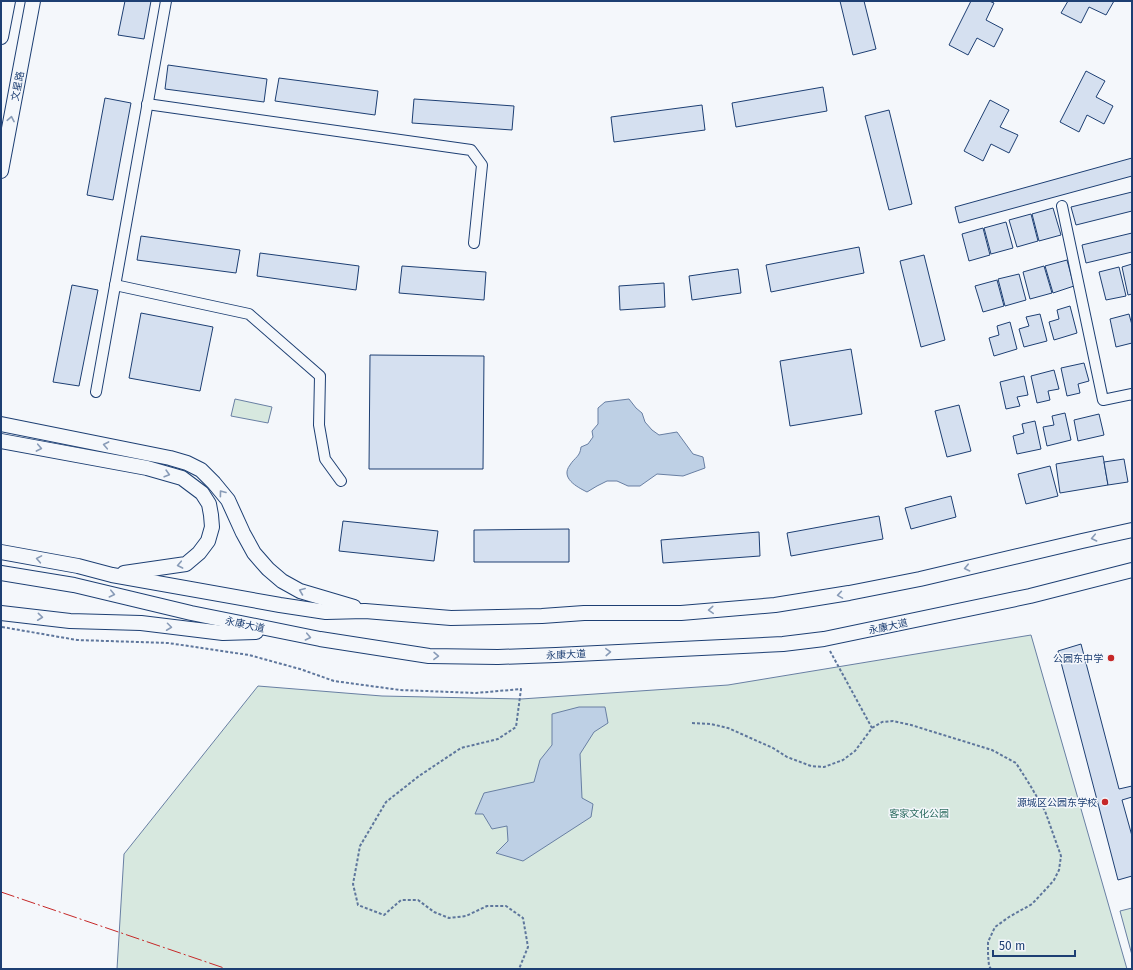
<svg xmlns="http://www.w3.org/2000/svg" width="1133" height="970" font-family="'Fira Sans','Noto Sans SC',sans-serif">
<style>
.green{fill:#d7e8df;stroke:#687fa3}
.water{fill:#bed0e5;stroke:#687fa3}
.building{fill:#d5e0f0;stroke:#1d3f73}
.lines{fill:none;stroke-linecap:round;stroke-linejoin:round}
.street-casing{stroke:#1d3f73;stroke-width:12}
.secondary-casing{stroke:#1d3f73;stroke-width:16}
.path{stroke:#5e769c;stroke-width:2;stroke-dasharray:3 2;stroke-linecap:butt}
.street{stroke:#f4f7fb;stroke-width:10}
.secondary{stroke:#f4f7fb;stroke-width:14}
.power{stroke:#c62828;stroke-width:1;stroke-dasharray:14 3 2 3;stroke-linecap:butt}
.oneway{stroke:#889bb7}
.poi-dot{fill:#c62828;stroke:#f4f7fb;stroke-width:1.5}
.labels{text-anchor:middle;stroke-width:3;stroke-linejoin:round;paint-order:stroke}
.street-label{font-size:10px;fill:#1d3f73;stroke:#f4f7fb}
.poi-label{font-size:10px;fill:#1d3f73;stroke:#f4f7fb;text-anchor:end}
.park-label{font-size:10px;fill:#2c6c60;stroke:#f4f7fb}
</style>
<rect width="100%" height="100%" fill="#f4f7fb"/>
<g class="green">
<polygon points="235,399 272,407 268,423 231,416"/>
<polygon points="1031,635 1127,969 117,969 124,854 258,686 382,696 521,699 728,685"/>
<polygon points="1132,908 1132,955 1120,911"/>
</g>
<g class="water">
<path d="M629,399L636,408L642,413L645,422L652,430L659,435L677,432L693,454L703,457L705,468L683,476L657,474L640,486H628L617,481H607L597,486L587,492C577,487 560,478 570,465C575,457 580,457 581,447L588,444L593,437L592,431L598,424V408L605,402Z"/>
<polygon points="579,707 605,707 608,723 594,732 580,754 582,798 593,804 591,817 523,861 496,853 508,841 507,826 492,829 483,814 475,814 484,793 534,782 540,760 552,745 552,714"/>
</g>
<g class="building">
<polygon points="125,1 151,1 144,39 118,35"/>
<polygon points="840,1 864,1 876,49 853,55"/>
<polygon points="971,1 989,1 994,3 986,20 1003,29 994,47 977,38 968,55 949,45"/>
<polygon points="1068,1 1114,1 1106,15 1089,7 1081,23 1061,13"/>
<polygon points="168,65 267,79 264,102 165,89"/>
<polygon points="1086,71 1105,81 1096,97 1113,106 1104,124 1087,115 1079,132 1060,122"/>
<polygon points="279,78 378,91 375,115 275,101"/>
<polygon points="823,87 827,111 736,127 732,103"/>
<polygon points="105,98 131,103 113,200 87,195"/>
<polygon points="414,99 514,106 512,130 412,123"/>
<polygon points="990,100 1009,110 1000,127 1018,135 1009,153 991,144 983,161 964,151"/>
<polygon points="702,105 705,130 614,142 611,117"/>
<polygon points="889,110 912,204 889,210 865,116"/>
<polygon points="1132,158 1132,176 959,223 955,207"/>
<polygon points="1132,192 1132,211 1076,225 1071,207"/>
<polygon points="1053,208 1061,235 1039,241 1032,214"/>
<polygon points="1031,214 1038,241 1017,247 1009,220"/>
<polygon points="1006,222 1013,248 991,254 984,228"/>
<polygon points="983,228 990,255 969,261 962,234"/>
<polygon points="1132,233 1132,252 1086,263 1082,245"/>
<polygon points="141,236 240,250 236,273 137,260"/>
<polygon points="859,247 864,273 771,292 766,265"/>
<polygon points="260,253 359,266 356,290 257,276"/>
<polygon points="924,255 945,340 921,347 900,261"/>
<polygon points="1067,260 1074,286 1053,293 1045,266"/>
<polygon points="1132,264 1132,294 1128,295 1122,267"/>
<polygon points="402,266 486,272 484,300 399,293"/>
<polygon points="1044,266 1052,293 1030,299 1023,272"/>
<polygon points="1119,267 1126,296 1106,300 1099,272"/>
<polygon points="738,269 741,293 692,300 689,276"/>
<polygon points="1019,274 1026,300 1005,306 998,279"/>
<polygon points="997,280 1004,306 983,312 975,286"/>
<polygon points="664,283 665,307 620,310 619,286"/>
<polygon points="72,285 98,290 79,386 53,382"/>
<polygon points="1070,306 1077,333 1054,340 1049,322 1059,319 1057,310"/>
<polygon points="141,313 213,327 200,391 129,378"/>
<polygon points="1040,314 1047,341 1024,347 1019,329 1029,326 1026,317"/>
<polygon points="1129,314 1132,325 1132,343 1116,347 1110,319"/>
<polygon points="1010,322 1017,349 994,356 989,338 999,335 997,326"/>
<polygon points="851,349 862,414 790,426 780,361"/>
<polygon points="370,355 484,356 483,469 369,469"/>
<polygon points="1084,363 1089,381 1078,384 1080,393 1067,396 1061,368"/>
<polygon points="1054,370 1059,389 1048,391 1050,400 1037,403 1031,376"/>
<polygon points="1024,376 1028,395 1017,397 1020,406 1006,409 1000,382"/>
<polygon points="959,405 971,451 947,457 935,411"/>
<polygon points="1065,413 1071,440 1047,446 1043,427 1054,425 1052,416"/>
<polygon points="1099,414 1104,435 1078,441 1074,420"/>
<polygon points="1035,421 1041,449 1017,454 1013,436 1024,433 1022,424"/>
<polygon points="1103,456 1108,485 1060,493 1056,464"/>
<polygon points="1124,459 1128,482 1108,485 1104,462"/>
<polygon points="1050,466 1058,496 1026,504 1018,474"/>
<polygon points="951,496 956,517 911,529 905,508"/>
<polygon points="879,516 883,539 791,556 787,533"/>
<polygon points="343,521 438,531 434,561 339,551"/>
<polygon points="569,529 569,562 474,562 474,530"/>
<polygon points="759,532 760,556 663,563 661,540"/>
<polygon points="1081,644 1119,789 1132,786 1132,797 1122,800 1132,836 1132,876 1118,880 1058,651"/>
</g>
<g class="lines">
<defs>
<g id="street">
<polyline points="147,104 471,150 482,165 474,243"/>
<polyline points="1062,206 1103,400 1132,394 1132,395"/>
<polyline points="115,285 249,314 320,376 319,425 325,459 341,481"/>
<polyline points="96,392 166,1"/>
</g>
<g id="secondary">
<polyline points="1,37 8,1"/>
<polyline points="1,171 33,1"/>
<polyline points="1,424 170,458 187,463 201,470 214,483 228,500 243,533 254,553 268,569 282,581 300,591 354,607"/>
<polyline points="1,441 147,468 182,478 202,493 209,504 211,515 212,527 208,541 199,553 186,564 124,573"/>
<polyline points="1,552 78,566 112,575 280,605 326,612 365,611 451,618 542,616 584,613 681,613 775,605 849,593 920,579 1082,541 1132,530"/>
<polyline points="1,573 74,585 191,613 320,639 429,656 498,657 556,655 783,644 824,639 1030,596 1132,570"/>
<polyline points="1,613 70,621 141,623 223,633 256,632"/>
</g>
</defs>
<use href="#street" class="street-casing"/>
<use href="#secondary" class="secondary-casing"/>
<g class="path">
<polyline points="2,627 77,640 168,643 249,655 300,669 334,681 400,690 476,693 521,689 516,727 498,739 461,748 419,776 386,802 360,846 353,884 358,905 384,915 401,900 418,900 434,912 449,918 466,916 487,906 506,906 523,918 528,947 519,969"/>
<polyline points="830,651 872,728"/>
<polyline points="692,723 711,724 728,728 773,748 787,757 811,766 824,767 843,760 855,751 872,728 882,722 893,721 911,725 992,750 1016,763 1030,785 1045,811 1061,856 1059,870 1054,880 1047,888 1032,904 1009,917 995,927 988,942 988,954 989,966 991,969"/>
</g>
<use href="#street" class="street"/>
<use href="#secondary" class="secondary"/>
<polyline class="power" points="1,892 227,969"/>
</g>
<defs><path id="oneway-chevron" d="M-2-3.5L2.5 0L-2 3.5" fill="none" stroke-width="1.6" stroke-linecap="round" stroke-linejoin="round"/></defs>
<g class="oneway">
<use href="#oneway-chevron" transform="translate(11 119) rotate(-79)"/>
<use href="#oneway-chevron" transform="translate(106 445) rotate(-169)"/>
<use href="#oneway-chevron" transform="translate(39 448) rotate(11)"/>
<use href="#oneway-chevron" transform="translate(167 474) rotate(16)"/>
<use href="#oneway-chevron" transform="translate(222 493) rotate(-127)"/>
<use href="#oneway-chevron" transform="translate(1094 538) rotate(168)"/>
<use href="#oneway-chevron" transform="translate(39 559) rotate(-170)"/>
<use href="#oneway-chevron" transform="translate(180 565) rotate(169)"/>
<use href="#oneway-chevron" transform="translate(967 568) rotate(167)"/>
<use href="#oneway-chevron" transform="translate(302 591) rotate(-158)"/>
<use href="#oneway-chevron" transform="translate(112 594) rotate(13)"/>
<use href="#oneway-chevron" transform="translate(840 595) rotate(171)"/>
<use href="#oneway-chevron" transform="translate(711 610) rotate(176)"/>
<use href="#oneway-chevron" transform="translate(40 617) rotate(6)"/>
<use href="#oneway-chevron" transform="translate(169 627) rotate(7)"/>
<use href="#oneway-chevron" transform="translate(308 637) rotate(12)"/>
<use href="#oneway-chevron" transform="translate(608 652) rotate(-3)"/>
<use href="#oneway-chevron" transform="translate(436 656) rotate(1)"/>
</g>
<g class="poi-dot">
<circle cx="1111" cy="658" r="4"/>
<circle cx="1105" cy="802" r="4"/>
</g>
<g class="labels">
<g class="street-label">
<text transform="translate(17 86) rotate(-79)" y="4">文星路</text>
<text transform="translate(245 624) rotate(12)" y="4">永康大道</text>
<text transform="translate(888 626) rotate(-12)" y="4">永康大道</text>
<text transform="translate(566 654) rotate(-3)" y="4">永康大道</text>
</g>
<g class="poi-label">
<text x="1103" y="662">公园东中学</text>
<text x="1097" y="806">源城区公园东学校</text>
</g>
<g class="park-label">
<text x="919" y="817">客家文化公园</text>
</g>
</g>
<rect width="1133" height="970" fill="none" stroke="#1d3f73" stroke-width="4"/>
<path d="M993 950v6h82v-6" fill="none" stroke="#1d3f73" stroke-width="2"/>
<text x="999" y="950" font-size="12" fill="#1d3f73" stroke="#f4f7fb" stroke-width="3" paint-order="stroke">50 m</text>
</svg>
